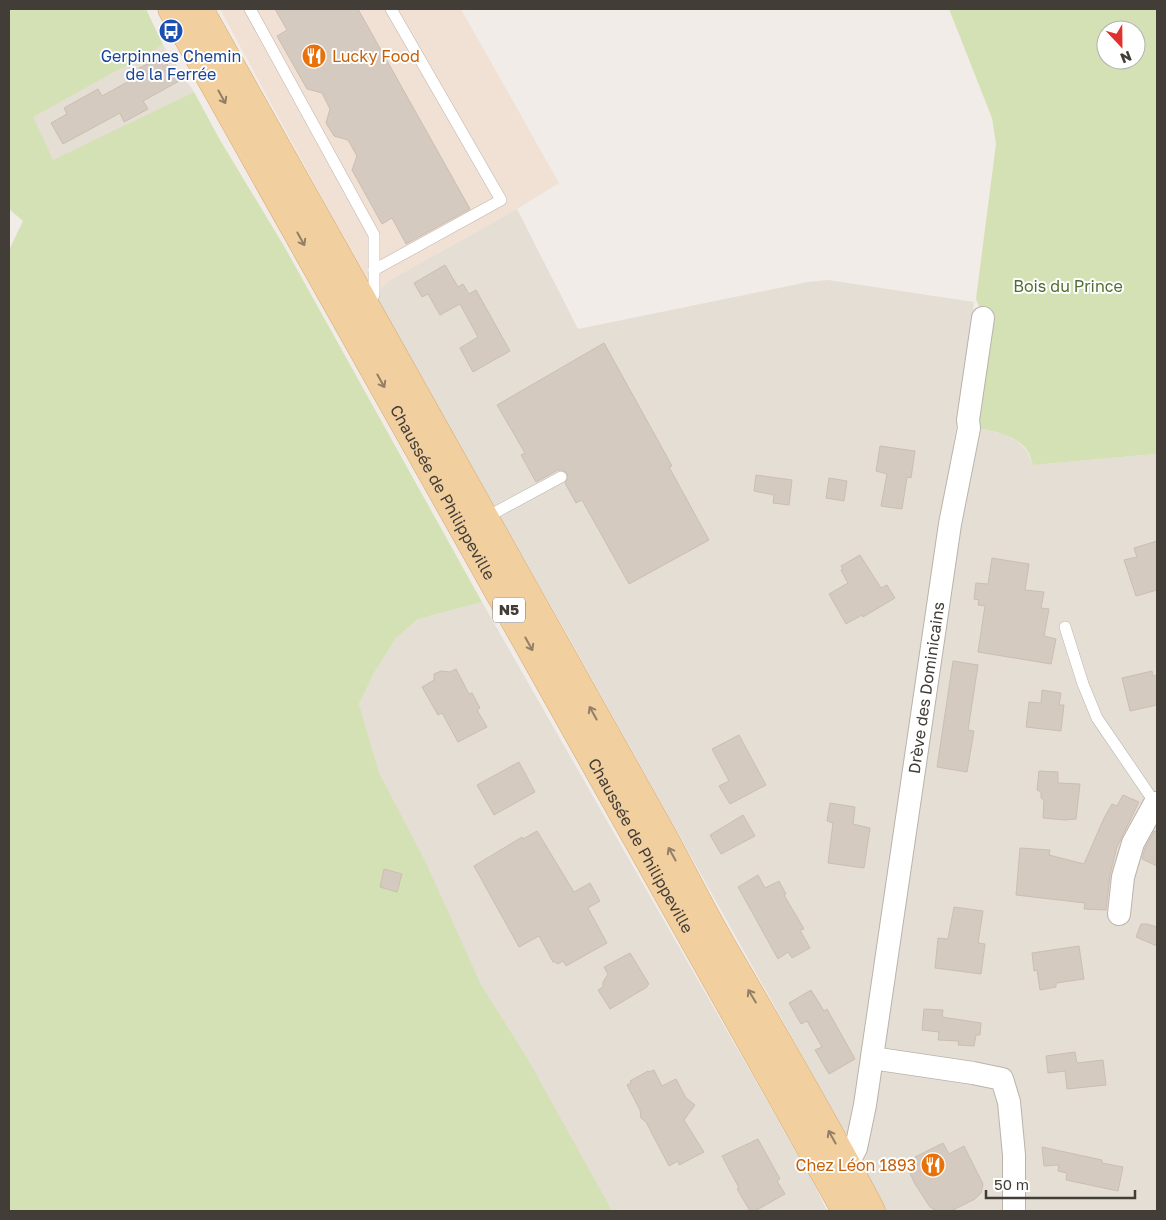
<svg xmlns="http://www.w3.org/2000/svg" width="1166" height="1220" font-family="'Golos Text',sans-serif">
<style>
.residential{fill:#e4ded5}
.commercial{fill:#f1e1d4}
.green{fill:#d3e1b4;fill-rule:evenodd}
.building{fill:#d4cac0;stroke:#cbbeb1}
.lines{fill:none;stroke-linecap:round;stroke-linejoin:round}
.service-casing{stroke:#bbb3aa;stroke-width:12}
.minor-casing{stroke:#bbb3aa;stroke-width:24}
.primary-casing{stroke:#d5a971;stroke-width:29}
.service{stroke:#fff;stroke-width:11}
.minor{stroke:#fff;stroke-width:22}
.primary{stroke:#f2cf9f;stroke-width:28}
.oneway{stroke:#927f66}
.labels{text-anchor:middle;stroke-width:4;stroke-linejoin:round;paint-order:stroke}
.shield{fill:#fff;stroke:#7b7773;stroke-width:1}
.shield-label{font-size:15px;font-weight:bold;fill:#433d37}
.transit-label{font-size:16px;fill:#164399;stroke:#fff}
.food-label{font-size:16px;fill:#c56008;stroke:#fff;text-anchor:start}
.park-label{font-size:16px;fill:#506e31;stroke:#fff}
.street-label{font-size:16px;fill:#433d37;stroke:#fff}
</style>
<rect width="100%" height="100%" fill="#f1ece7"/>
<g class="residential">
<polygon points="163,45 194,92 53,161 32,117"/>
<polygon points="517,209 578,329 808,282 828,280 974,302 859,1114 846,1134 569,638 374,294 390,280"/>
<polygon points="977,428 1004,434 1018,442 1027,451 1033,465 1156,454 1157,456 1157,1211 871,1211 856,1148"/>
<polygon points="482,602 811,1178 827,1211 101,1211 379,774 359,704 374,673 396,638 418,619"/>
</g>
<polygon class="commercial" points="220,9 461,9 559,183 517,209 390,280 374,294"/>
<g class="green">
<polygon points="9,9 146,9 163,45 33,117 53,160 194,92 220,140 284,246 482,602 418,619 396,638 374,673 359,704 379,773 426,863 481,985 527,1058 612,1211 9,1211 9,250 23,221 9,209"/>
<path d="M949,9H1157V456L1155,454L1033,465C1031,460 1030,454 1027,450C1015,435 994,431 977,428L990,332L976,299L996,144L992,118ZM1106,30H1136V60H1106Z"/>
</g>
<g class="building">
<polygon points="275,9 358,9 470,209 406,244 392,218 382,224 352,170 357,156 348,140 334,136 326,123 330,109 322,93 307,89 277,36 287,30"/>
<polygon points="159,59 163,66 167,64 172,71 181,80 143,101 148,109 124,122 120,113 63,144 51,123 67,114 64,108 98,89 102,96 142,74 139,68"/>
<polygon points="445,265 458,287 463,284 469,294 476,290 510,351 473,372 460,348 478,337 460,304 440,315 428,294 422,297 414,283"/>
<polygon points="604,343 672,466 669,467 709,540 629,584 582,500 576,503 565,483 568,478 567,473 562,470 558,470 536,482 521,455 525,453 497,405"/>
<polygon points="880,446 915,451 911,478 907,477 902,509 881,506 887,474 876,471"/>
<polygon points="756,475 792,480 789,505 773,503 774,495 754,491"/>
<polygon points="829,478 847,481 844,501 826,498"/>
<polygon points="1157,541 1157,590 1136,596 1124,560 1137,557 1134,548"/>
<polygon points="860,555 881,588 887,585 895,598 863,617 862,615 846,624 829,594 848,583 841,570 843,569 841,566"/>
<polygon points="992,558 1029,564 1025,590 1044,592 1041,608 1049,609 1044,636 1056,639 1051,664 978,652 985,606 978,605 979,600 974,599 976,583 988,584"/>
<polygon points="953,661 978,665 968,730 974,731 967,772 937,767"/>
<polygon points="456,669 469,694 472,693 480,708 477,710 487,727 458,742 442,713 438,715 422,687 434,680 434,674 441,671 450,672"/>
<polygon points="1152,671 1153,676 1157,675 1157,705 1130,711 1122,678"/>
<polygon points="1042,690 1061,693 1059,705 1064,705 1061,731 1026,727 1029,702 1041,703"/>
<polygon points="739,735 766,785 730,804 719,786 729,781 712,749"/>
<polygon points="519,762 535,792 494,815 477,785"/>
<polygon points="1039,771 1058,772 1058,783 1080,784 1076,819 1065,820 1043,818 1044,800 1041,798 1041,792 1037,790"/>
<polygon points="1123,795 1139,802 1117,847 1110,875 1106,910 1084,909 1085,903 1016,895 1020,848 1050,850 1049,855 1084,864 1104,818 1112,804 1117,806"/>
<polygon points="830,803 855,807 853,824 870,828 864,868 828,863 833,823 827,821"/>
<polygon points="743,815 755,836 721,854 710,835"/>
<polygon points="537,831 574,892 590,883 600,901 588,908 607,943 566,966 563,961 558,964 555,962 553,962 539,936 519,947 474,866 522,837 523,839"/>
<polygon points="1154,831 1157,832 1157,866 1142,859 1145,848"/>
<polygon points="384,869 402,874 397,892 380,887"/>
<polygon points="758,875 765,888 779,881 786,894 784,895 804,929 800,930 810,948 792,958 788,952 778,959 738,887"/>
<polygon points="954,907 983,911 978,943 985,944 981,974 935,968 938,938 948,939"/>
<polygon points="1141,924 1147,924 1157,927 1157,946 1136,937"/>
<polygon points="1079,946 1084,979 1056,983 1056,987 1040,990 1037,970 1034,971 1032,953"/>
<polygon points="630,953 649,984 647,986 647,987 610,1009 598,990 603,987 603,982 608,974 604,967"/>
<polygon points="811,990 824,1011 827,1009 855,1059 829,1074 815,1050 822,1047 807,1021 801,1024 789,1003"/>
<polygon points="924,1009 943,1010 942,1017 981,1023 980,1035 976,1035 974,1046 958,1045 959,1041 938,1040 939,1032 922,1030"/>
<polygon points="1075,1052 1077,1063 1103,1060 1106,1085 1067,1089 1065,1071 1048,1073 1046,1056"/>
<polygon points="654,1070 662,1086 676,1079 686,1098 695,1105 684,1120 704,1152 679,1165 678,1161 669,1166 646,1122 641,1118 640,1110 627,1085 631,1083 630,1081 648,1071 649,1072"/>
<polygon points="758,1139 780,1179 777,1181 785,1194 755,1211 750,1211 737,1189 739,1188 722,1156"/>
<polygon points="943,1143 949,1154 964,1146 983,1184 981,1193 975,1199 951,1211 937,1211 930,1207 915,1184 907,1167 916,1162 915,1157"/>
<polygon points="1042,1147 1102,1160 1102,1163 1123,1167 1118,1191 1066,1180 1067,1173 1058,1171 1059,1165 1044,1166"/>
</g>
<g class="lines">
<defs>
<g id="service">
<polyline points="250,9 374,235 374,294 370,308"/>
<polyline points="374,270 501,200 391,9"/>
<polyline points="485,518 561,477"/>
<polyline points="1065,627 1083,684 1097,718 1155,803"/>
</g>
<g id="minor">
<polyline points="1119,914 1123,877 1133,843 1155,803 1157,806"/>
<polyline points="872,1058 973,1073 1002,1079 1009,1102 1014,1155 1014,1209"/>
<path id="s1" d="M847,1165L856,1148L865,1105L950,524L969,428L968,420L983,318"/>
</g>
<g id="primary">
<path id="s2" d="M172,9L846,1211"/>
<path d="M199,9L661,833C684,875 705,918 730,960C778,1043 827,1126 871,1211"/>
</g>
</defs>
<use href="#service" class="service-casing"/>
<use href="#minor" class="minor-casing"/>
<use href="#primary" class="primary-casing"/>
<use href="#service" class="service"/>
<use href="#minor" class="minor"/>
<use href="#primary" class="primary"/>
</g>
<defs><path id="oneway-shaft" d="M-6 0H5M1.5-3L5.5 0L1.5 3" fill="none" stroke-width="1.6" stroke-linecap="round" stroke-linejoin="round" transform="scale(1.25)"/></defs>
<g class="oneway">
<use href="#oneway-shaft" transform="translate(222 97) rotate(61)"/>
<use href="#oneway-shaft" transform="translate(301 239) rotate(61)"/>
<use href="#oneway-shaft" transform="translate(381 381) rotate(61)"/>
<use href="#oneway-shaft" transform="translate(529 644) rotate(61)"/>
<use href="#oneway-shaft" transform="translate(593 713) rotate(-119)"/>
<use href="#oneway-shaft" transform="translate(672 854) rotate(-119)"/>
<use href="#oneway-shaft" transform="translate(752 996) rotate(-121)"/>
<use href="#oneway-shaft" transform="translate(832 1137) rotate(-119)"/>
</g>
<defs>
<symbol id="bus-disc" viewBox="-11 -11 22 22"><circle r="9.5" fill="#1a4fb4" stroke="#fff"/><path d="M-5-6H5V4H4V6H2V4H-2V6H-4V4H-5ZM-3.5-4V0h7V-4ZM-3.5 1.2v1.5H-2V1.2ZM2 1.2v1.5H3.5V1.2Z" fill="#fff"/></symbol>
<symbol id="restaurant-disc" viewBox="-11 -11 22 22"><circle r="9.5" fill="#e8710a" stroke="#fff"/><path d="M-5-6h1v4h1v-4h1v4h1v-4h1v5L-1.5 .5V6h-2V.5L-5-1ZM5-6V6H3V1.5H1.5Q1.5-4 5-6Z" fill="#fff"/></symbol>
</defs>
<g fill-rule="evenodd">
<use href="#bus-disc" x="157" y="17" width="28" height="28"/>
<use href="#restaurant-disc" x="300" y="42" width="28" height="28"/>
<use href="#restaurant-disc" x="919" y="1151" width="28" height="28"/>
</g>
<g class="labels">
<rect class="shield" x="493" y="597.5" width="32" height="25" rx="4"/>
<g class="shield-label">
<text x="509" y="615">N5</text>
</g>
<g class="transit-label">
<text x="171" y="62">Gerpinnes Chemin<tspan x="171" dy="18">de la Ferrée</tspan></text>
</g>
<g class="food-label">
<text x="332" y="62">Lucky Food</text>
<text x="916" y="1171" text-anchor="end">Chez Léon 1893</text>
</g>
<g class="park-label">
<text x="1068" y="292">Bois du Prince</text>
</g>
<g class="street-label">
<text dy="6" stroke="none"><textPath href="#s2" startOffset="554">Chaussée de Philippeville</textPath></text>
<text dy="6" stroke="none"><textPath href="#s1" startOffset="485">Drève des Dominicains</textPath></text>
<text dy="6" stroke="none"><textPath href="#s2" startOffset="959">Chaussée de Philippeville</textPath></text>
</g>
</g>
<rect width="1166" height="1220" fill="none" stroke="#433d37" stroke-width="20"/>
<g transform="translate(1121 45) rotate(158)"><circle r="24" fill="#ffffff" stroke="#b4b1af"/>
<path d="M0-4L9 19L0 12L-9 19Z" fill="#e1302e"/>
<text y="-8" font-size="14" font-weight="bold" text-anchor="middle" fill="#433d37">N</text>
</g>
<path d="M986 1190v8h149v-8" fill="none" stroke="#433d37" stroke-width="2.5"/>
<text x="994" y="1190" font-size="15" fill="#433d37" stroke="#ffffff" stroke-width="4" paint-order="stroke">50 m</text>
</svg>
